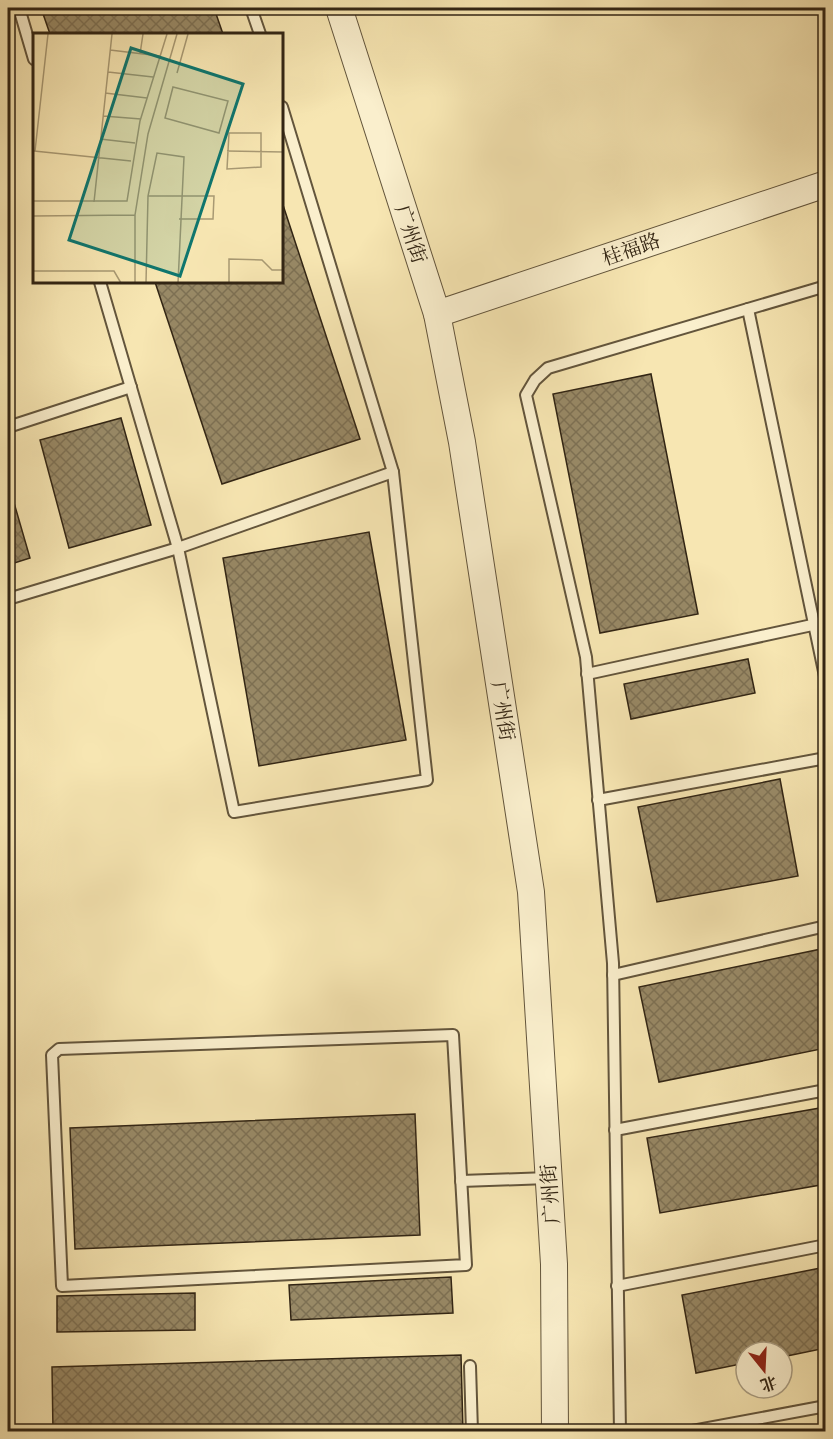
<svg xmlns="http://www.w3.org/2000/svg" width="833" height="1439" font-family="'Gentium Book Plus','Noto Serif SC',serif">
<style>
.building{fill:url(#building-cross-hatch);stroke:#322514;stroke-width:1.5}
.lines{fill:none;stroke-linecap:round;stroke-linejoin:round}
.service-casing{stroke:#63553c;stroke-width:14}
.tertiary-casing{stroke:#63553c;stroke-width:28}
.service{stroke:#faefcd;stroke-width:10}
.tertiary{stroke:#faefcd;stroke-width:26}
.labels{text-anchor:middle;stroke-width:4.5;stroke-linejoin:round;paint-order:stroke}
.street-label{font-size:20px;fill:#322514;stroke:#faefcd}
.inset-road{fill:none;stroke:#a89973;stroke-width:1.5}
.view{fill:#0f766e;fill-opacity:0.15;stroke:#0f766e;stroke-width:3}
.inset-edge{fill:none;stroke:#322514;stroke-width:3}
</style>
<defs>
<pattern id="building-cross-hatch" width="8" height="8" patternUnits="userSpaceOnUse" patternTransform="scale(1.5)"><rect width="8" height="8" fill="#988966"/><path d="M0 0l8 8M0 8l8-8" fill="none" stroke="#7d7053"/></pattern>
</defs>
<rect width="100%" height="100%" fill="#f7e6b2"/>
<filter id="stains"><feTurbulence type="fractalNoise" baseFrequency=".00333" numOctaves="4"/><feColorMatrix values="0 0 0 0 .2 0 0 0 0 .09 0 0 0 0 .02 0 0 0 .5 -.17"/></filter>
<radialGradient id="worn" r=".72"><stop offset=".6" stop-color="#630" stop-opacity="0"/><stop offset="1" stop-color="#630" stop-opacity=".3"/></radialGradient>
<g class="building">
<polygon points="41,8 214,8 223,34 50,34"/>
<polygon points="283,205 360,439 222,484 155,282 282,282"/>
<polygon points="651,374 698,614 600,633 553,394"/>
<polygon points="121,418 151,525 69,548 40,440"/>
<polygon points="8,482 30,558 8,565"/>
<polygon points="369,532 406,740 259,766 223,558"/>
<polygon points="748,659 755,693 631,719 624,684"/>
<polygon points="780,779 798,876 657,902 638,807"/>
<polygon points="826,948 826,1048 659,1082 639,987"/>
<polygon points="826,1107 826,1184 660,1213 647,1138"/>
<polygon points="415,1114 420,1235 75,1249 70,1128"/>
<polygon points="826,1267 826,1348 782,1357 782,1352 746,1352 746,1363 696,1373 682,1295"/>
<polygon points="451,1277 453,1313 291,1320 289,1285"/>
<polygon points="195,1293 195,1330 57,1332 57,1296"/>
<polygon points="461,1355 463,1432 53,1432 52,1367"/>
</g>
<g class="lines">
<defs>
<g id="service">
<polyline points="19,8 34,59"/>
<polyline points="251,8 260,34"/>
<polyline points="100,282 178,548 234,812 427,780 393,472 282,107"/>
<polyline points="748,309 826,681"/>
<polyline points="8,427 131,387"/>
<polyline points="8,599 178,548 393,472"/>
<polyline points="587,674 826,622"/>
<polyline points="598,800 826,758"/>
<polyline points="613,975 826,926"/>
<polygon points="453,1035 466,1265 62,1286 52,1055 59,1049"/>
<polyline points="615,1130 826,1090"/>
<polyline points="461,1181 548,1178"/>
<polyline points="617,1286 826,1245"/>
<polyline points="470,1366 472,1432"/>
<polyline points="620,1432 613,963 586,657 526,395 535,380 548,368 826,286"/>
<polyline points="687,1432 826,1406"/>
</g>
<g id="tertiary">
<polyline points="339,8 437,314 462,442 531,892 554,1264 555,1432"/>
<polyline points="437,314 826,184"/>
</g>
</defs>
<use href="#service" class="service-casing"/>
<use href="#tertiary" class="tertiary-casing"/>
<use href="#service" class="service"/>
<use href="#tertiary" class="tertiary"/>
</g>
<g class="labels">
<g class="street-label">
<text transform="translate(411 234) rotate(72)" y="7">广州街</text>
<text transform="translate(631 249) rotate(-19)" y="7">桂福路</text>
<text transform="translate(503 711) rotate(81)" y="7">广州街</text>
<text transform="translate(550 1194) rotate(-94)" y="7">广州街</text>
</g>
</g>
<g transform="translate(33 33)">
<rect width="250" height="250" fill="#f7e6b2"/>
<path class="inset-road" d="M77,17L127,23M107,21L110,1M75,39L120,44M144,40L155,1M140,54L195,68L186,100L132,85ZM72,60L114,65M70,83L108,86M196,100H228V134L194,136ZM67,106L102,110M1,118L98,128M2,118L15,1M194,118L251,119M115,163H181L180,186H146M0,168H94L107,88L134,1M61,169L79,1M0,183L102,182M0,238H81L88,250M102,250V182L115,101L144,1M113,250L115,163L124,120L151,124L145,250M196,250V226L229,227L239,237H251"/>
<path class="view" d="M98,15L210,51L147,243L36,207Z"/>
<rect width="250" height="250" class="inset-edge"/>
</g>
<rect width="833" height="1439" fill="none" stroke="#f7e6b2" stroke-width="30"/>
<rect x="9" y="9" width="815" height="1421" fill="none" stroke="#322514" stroke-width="3"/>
<rect x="15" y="15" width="803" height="1409" fill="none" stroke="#322514" stroke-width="1.5"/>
<g transform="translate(764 1370) rotate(162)"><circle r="28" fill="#faefcd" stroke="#aa9e83" stroke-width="1.5"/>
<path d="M0-4.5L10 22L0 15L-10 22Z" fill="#8f2418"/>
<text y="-9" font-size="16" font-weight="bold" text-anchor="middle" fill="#322514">北</text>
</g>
<rect width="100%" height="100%" filter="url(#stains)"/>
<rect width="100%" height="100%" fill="url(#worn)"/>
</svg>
